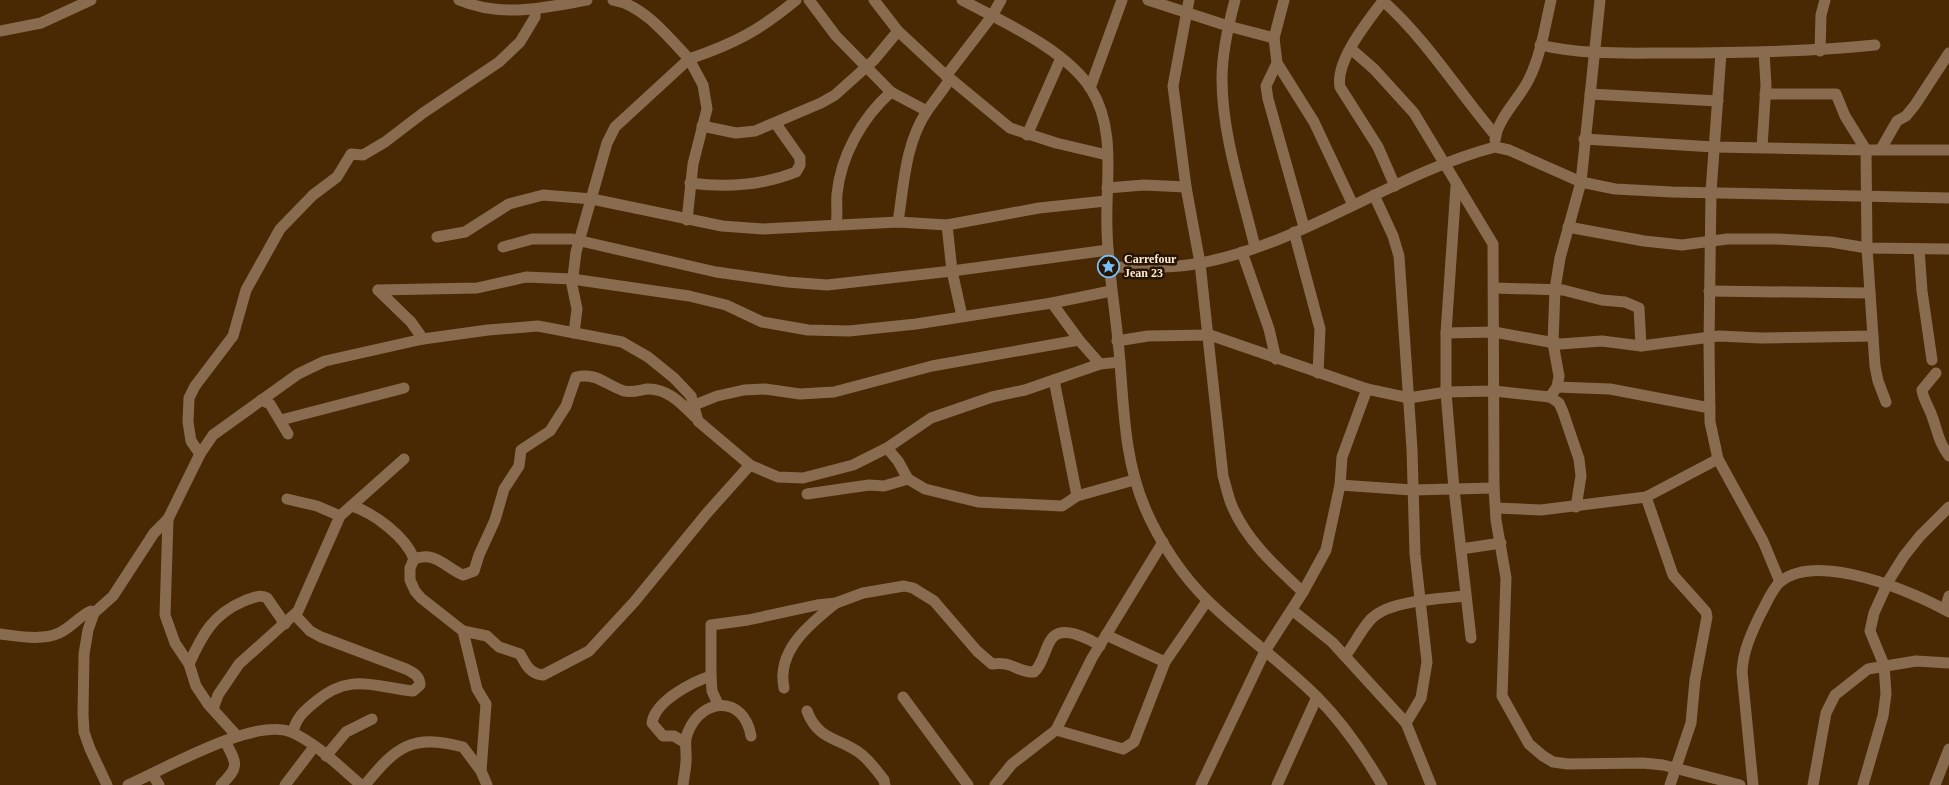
<svg xmlns="http://www.w3.org/2000/svg" width="1949" height="785" font-family="Georgia,serif">
<style>
.lines{fill:none;stroke-linecap:round;stroke-linejoin:round}
.minor{stroke:#896b4f;stroke-width:11}
.labels{text-anchor:middle;stroke-width:5;stroke-linejoin:round;paint-order:stroke}
.poi-label{font-size:12px;font-weight:bold;fill:#ffead7;stroke:#271503;text-anchor:start}
</style>
<rect width="100%" height="100%" fill="#492904"/>
<g class="lines">
<g class="minor">
<path d="M459,0C502,18 543,8 587,0"/>
<path d="M613,0C644,5 669,38 689,59C734,44 760,30 796,0"/>
<polyline points="809,0 836,36 891,92 927,111"/>
<polyline points="874,0 898,31 941,71 1010,128 1056,143 1107,155"/>
<path d="M962,0C1003,22 1065,49 1091,89C1117,130 1105,184 1107,229C1108,274 1117,318 1120,363C1124,412 1125,461 1145,508C1159,541 1183,577 1209,602C1243,635 1283,663 1317,697C1342,722 1364,754 1382,785"/>
<polyline points="1148,0 1228,26 1274,38"/>
<path d="M1189,0L1173,86L1186,187L1200,263L1223,476C1226,486 1228,497 1232,506C1247,541 1276,567 1303,592"/>
<path d="M1235,0C1228,26 1222,52 1222,79C1222,135 1242,193 1255,247"/>
<polyline points="1284,0 1274,38 1277,63 1314,122 1353,205"/>
<path d="M1382,0C1427,40 1457,90 1496,136"/>
<path d="M1383,1C1368,21 1335,61 1340,87L1378,147L1395,186"/>
<polyline points="0,31 41,23 91,0"/>
<path d="M1540,45C1583,55 1626,53 1670,53C1738,53 1807,52 1875,45"/>
<polyline points="1351,49 1374,69 1414,113 1493,244 1494,488 1496,520 1506,578 1502,696 1529,744 1543,756 1553,762 1568,764 1643,763 1663,765 1740,785"/>
<polyline points="1820,51 1821,15 1825,0"/>
<polyline points="1721,53 1711,192 1709,344 1710,422 1718,459 1763,541 1780,582"/>
<polyline points="1277,63 1266,86 1268,99 1304,227"/>
<polyline points="946,76 992,16 1001,0"/>
<polyline points="1090,88 1122,0"/>
<polyline points="1590,94 1718,101"/>
<polyline points="1765,94 1836,94 1845,116 1866,150 1949,150"/>
<polyline points="702,126 736,133 755,131 821,103 835,95 874,60 898,31"/>
<polyline points="1027,135 1061,58"/>
<polyline points="1584,139 1714,147 1866,150 1867,248 1875,366 1878,381 1886,402"/>
<path d="M1495,140C1497,119 1520,98 1529,79C1541,55 1545,26 1551,0"/>
<polyline points="1762,147 1766,85 1764,52"/>
<polyline points="1881,149 1897,121 1906,116 1915,105 1949,53"/>
<path d="M690,183C727,188 761,186 796,172L800,165V158L776,124"/>
<polyline points="1456,186 1446,333 1446,392 1454,489 1471,638"/>
<polyline points="1107,188 1144,185 1186,187"/>
<polyline points="1374,195 1393,236 1399,256 1412,449 1415,554 1427,662 1421,698 1406,723"/>
<path d="M898,222C904,184 905,144 927,111C935,100 943,90 950,79"/>
<path d="M836,225C838,215 836,204 837,194C841,155 862,118 891,92"/>
<polyline points="947,225 952,271 962,316"/>
<polyline points="1568,227 1644,241 1682,245 1727,239 1777,239 1831,242 1867,248 1949,249"/>
<polyline points="1294,232 1320,329 1318,373"/>
<polyline points="437,237 465,232 509,204 543,195 592,199 722,226 763,229 898,222 947,225 1039,208 1106,201"/>
<polyline points="503,247 532,239 572,239 716,272 787,282 827,285 952,271 1108,250"/>
<polyline points="1919,249 1922,291 1932,360"/>
<polyline points="1242,252 1269,329 1276,359"/>
<path d="M1109,267C1139,267 1170,269 1200,263C1301,245 1395,173 1495,147L1509,150L1581,182L1615,189L1672,192L1949,198"/>
<polyline points="1494,288 1563,290 1602,300 1625,302 1639,308 1641,346"/>
<polyline points="378,290 477,288 526,277 572,279 689,296 726,305 762,322 808,330 849,331 916,324 1052,303 1111,291"/>
<polyline points="378,290 411,322 423,339"/>
<polyline points="1709,291 1870,293"/>
<polyline points="1052,303 1079,340"/>
<polyline points="574,333 577,309 572,285 576,252 607,143 615,127 689,59 703,85 707,109 693,164 687,220"/>
<polyline points="1446,333 1494,332 1560,344 1602,341 1641,346 1719,336 1761,338 1873,336"/>
<polyline points="1117,341 1148,336 1210,335 1367,389 1409,398 1446,392 1494,391 1550,397 1559,403 1563,412 1579,459 1581,476 1576,507"/>
<path d="M1936,373L1922,390C1923,399 1929,407 1932,416C1938,432 1938,441 1949,456"/>
<polyline points="1054,380 1077,496"/>
<polyline points="1557,387 1610,389 1710,408"/>
<polyline points="1550,397 1557,387 1559,376 1553,343 1555,289 1560,258 1581,182 1600,0"/>
<polyline points="261,400 270,404 288,434"/>
<polyline points="692,406 717,396 744,390 765,389 800,394 834,392 932,366 1079,340 1100,364"/>
<path d="M694,416C681,403 667,388 647,389C640,390 632,393 624,391C606,385 596,372 576,377L566,406L550,431L521,450L519,466L504,489L495,520L479,555L474,571L463,575C445,567 435,551 414,559L410,568V580L415,591L421,598L463,631L487,636L499,647L520,654C526,665 530,674 543,675L589,651L635,601L707,513L750,465"/>
<polyline points="281,420 404,388"/>
<polyline points="887,448 898,461 908,479 925,489 978,502 1062,506 1077,496 1134,480"/>
<polyline points="200,454 191,441 188,422 189,398 195,386 233,336 246,290 280,229 313,195 337,177 351,154 363,155 385,142 423,113 499,62 520,42 535,17 535,10"/>
<polyline points="1340,485 1412,490 1494,488"/>
<polyline points="807,494 869,485 884,486 908,479"/>
<polyline points="1646,497 1673,575 1706,612 1707,617 1695,680 1691,723 1670,785"/>
<polyline points="287,499 317,506 340,516"/>
<path d="M352,506C374,513 406,537 414,559"/>
<polyline points="1496,508 1541,510 1646,497 1718,459"/>
<polyline points="168,519 165,615 175,643 189,664 196,686 208,704 237,736"/>
<polyline points="1461,549 1501,543"/>
<polyline points="1945,609 1949,596"/>
<polyline points="1292,610 1332,642 1406,723 1431,785"/>
<polyline points="463,631 477,689 486,704 481,771"/>
<path d="M0,634C18,636 42,641 59,633C71,628 79,616 91,611L94,613"/>
<polyline points="1106,635 1165,662"/>
<path d="M1345,656C1355,644 1361,629 1372,618C1391,600 1440,599 1465,596"/>
<path d="M189,664C202,635 213,614 244,601C252,598 259,594 267,598L285,624"/>
<path d="M711,676V625L748,620L817,605L836,603L863,593L904,586L913,588L934,601L977,651L992,664C1013,661 1016,672 1034,672C1050,658 1042,625 1075,634C1084,637 1092,640 1100,646"/>
<path d="M784,688C776,650 811,623 836,603"/>
<polyline points="903,697 968,785"/>
<polyline points="213,709 218,695 239,664 298,611 340,516 404,459"/>
<path d="M807,711C818,741 841,738 861,754C870,761 877,771 884,780L885,785"/>
<polyline points="1056,730 1123,749 1134,742 1165,662 1207,601"/>
<path d="M293,732C296,718 304,711 315,702C350,672 374,687 413,691L420,685C420,676 414,673 406,669L321,637L310,631L295,615"/>
<path d="M684,742L674,736H663L652,723C655,701 692,682 711,676L712,691L718,704"/>
<polyline points="326,756 346,732 372,719"/>
<polyline points="152,774 159,785"/>
<polyline points="107,785 90,749 84,732 83,714 84,654 88,630 94,613 113,596 154,533 168,519 200,454 213,435 298,374 325,361 423,339 488,330 538,326 622,342 648,357 674,378 691,396 698,421 750,465 778,477 803,478 853,465 887,448 931,418 992,397 1025,390 1100,364 1120,362"/>
<path d="M128,785C165,769 254,717 291,732C315,742 341,768 361,785"/>
<path d="M221,785C240,766 237,764 225,741"/>
<polyline points="285,785 314,747"/>
<path d="M365,785C396,747 412,733 463,747L481,771L487,785"/>
<path d="M683,785C684,775 687,764 686,754C686,745 684,740 688,732C702,697 744,695 751,736"/>
<polyline points="995,785 1012,764 1056,730 1092,658 1163,542"/>
<polyline points="1201,785 1265,651 1303,592 1326,550 1340,485 1342,457 1367,389"/>
<polyline points="1277,785 1317,697"/>
<path d="M1753,785L1742,672C1743,651 1751,634 1760,615C1766,605 1771,590 1780,582C1817,551 1912,591 1949,612"/>
<polyline points="1813,785 1826,713 1835,695 1868,669 1916,661 1949,663"/>
<polyline points="1863,785 1883,716 1886,694 1884,665 1870,631 1874,613 1889,580 1904,556 1920,536 1949,507"/>
<polyline points="1935,785 1949,749"/>
</g>
</g>
<defs>
<symbol id="sight-ring" viewBox="-11 -11 22 22"><circle r="9.5" fill="#271503" stroke="#7abff8" stroke-width="1.5"/><path d="M0-6L1.8-2.2L6-1.7L2.9 1.2L3.7 5.4L0 3.3L-3.7 5.4L-2.9 1.2L-6-1.7L-1.8-2.2Z" fill="#7abff8"/></symbol>
</defs>
<g fill-rule="evenodd">
<use href="#sight-ring" x="1096" y="254" width="25" height="25"/>
</g>
<g class="labels">
<g class="poi-label">
<text x="1124" y="263">Carrefour<tspan x="1124" dy="14">Jean 23</tspan></text>
</g>
</g>
</svg>
